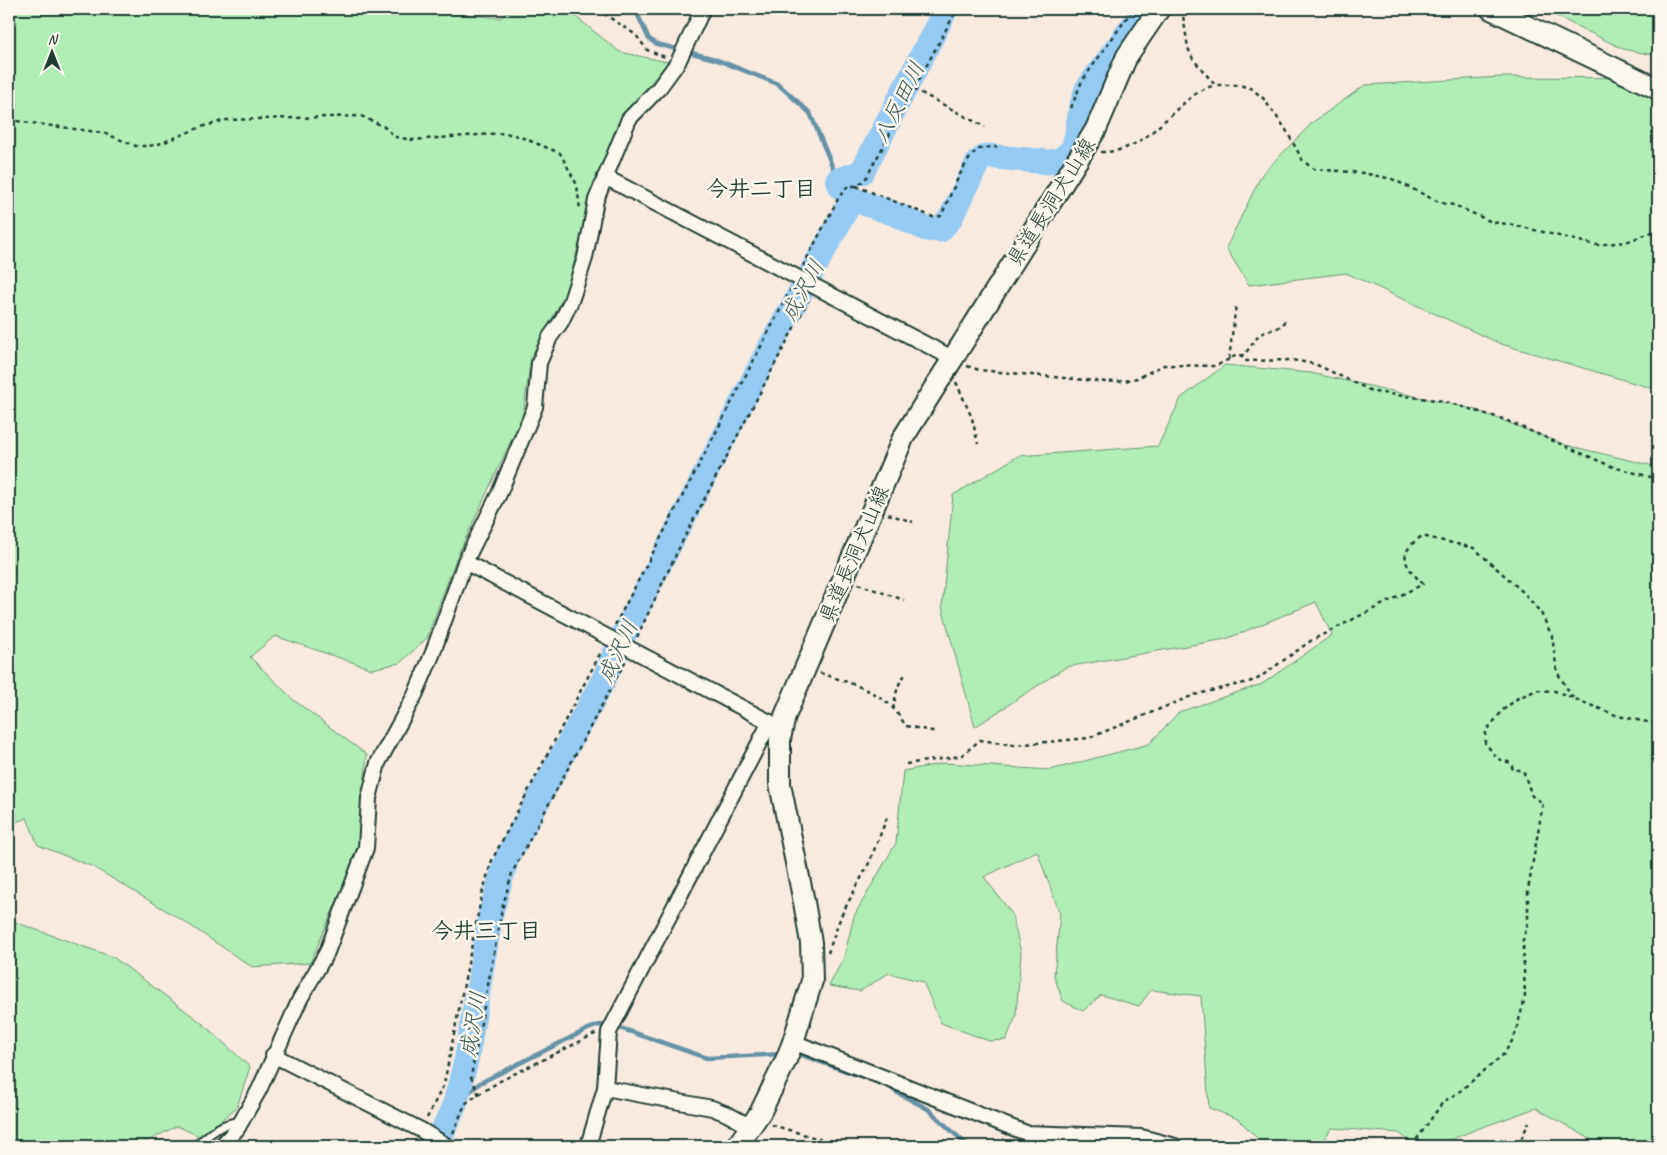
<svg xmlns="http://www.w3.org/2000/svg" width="1667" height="1155" font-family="Caveat,'Klee One',sans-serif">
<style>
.green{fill:#b0eeb5;stroke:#689674}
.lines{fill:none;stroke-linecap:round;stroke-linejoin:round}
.stream{stroke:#6692a7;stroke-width:4.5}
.river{stroke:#95caf3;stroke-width:25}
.lane-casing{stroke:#1f3d34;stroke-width:11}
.street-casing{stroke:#1f3d34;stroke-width:18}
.secondary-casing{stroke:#1f3d34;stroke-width:24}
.path{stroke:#1f3d34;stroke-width:2.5;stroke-dasharray:4 4;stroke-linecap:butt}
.lane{stroke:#fbf7ec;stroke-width:7}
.street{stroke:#fbf7ec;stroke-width:14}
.secondary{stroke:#fbf7ec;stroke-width:20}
.labels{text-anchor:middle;stroke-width:5;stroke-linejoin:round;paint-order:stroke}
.street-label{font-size:21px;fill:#1f3d34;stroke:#fbf7ec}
.water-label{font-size:22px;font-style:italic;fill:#37595a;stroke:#fbf7ec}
.neighbourhood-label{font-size:22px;font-weight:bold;fill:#1f3d34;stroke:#fbf7ec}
</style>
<rect width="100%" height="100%" fill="#f9eadf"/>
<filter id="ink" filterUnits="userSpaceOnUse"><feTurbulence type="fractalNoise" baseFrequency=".02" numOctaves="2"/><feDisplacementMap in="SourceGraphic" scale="10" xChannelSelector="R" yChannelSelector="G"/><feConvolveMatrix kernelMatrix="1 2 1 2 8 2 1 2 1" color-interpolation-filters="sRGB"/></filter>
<g filter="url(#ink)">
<g class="green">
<polygon points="9,9 447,9 453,13 500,18 512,9 566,9 620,52 668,62 624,115 591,198 566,293 531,357 523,415 456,559 427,638 400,663 372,669 275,636 250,657 295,701 367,755 358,852 310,963 252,967 182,920 93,867 38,845 27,818 9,824"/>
<polygon points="1542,9 1658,9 1658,56 1623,49"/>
<polygon points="1501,77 1658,78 1658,390 1501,344 1346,273 1249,285 1226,248 1262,174 1313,122 1365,85"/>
<polygon points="1225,365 1311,373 1473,409 1566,445 1658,467 1658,1146 1598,1146 1599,1144 1536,1108 1477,1129 1435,1146 1416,1146 1399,1133 1332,1128 1319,1146 1265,1146 1238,1119 1209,1108 1201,996 1151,990 1139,1006 1101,995 1083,1011 1063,1001 1054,976 1060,914 1037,851 984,877 1012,914 1021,953 1016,1016 1006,1040 989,1041 941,1023 923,982 889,973 860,991 829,986 844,957 854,916 896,843 903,771 945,763 1050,770 1149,744 1179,712 1262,684 1332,635 1316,602 1226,639 1066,667 975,727 942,607 953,495 1018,456 1158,446 1181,398"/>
<polygon points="9,920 113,957 202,1023 250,1067 237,1107 201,1137 177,1126 138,1146 9,1146"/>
</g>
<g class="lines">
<g class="stream">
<polyline points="635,9 649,39 657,44 715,59 778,84 810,113 838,180"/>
<polyline points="794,1054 801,1055 890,1087 896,1092 928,1109 968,1146"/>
<polyline points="455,1104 480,1083 588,1029 599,1025 623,1029 707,1058 783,1054"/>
</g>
<g class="river">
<polyline points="838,180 862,172 946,9"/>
<polyline points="841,187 852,199 895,214 926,229 940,230 950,219 978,162 986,156 1048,162 1061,160 1073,149 1077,134 1081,108 1087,89 1145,9"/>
<polyline points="436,1146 455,1104 467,1057 491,912 508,855 603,681 623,636 768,351 852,199 838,180"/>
</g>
<defs>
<path id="lane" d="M195,1146C209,1135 222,1121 241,1122"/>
<g id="street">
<polyline points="605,177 952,358"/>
<polyline points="465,562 777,726"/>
<polyline points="793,1042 1026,1133 1141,1137 1175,1146"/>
<polyline points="273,1055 421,1130 447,1146"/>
<polyline points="605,1088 712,1108 727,1114 751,1127"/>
<polyline points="221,1146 237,1129 259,1090 300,999 327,952 366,848 369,798 378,763 415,695 432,655 465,562 499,494 535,407 539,363 550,337 561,322 571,301 585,258 596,200 629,119 659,88 678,62 703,9"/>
<polyline points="588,1146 605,1088 609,1032 770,722"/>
</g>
<g id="secondary">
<polyline points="1491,9 1658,89"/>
<polyline points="737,1146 760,1113 786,1060 793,1042 812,981 811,943 804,902 780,784 780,739 785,716 903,438 1078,159 1096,129 1127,56 1159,9"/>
</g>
</defs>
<use href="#lane" class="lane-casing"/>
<use href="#street" class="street-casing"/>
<use href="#secondary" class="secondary-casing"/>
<g class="path">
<polyline points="597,9 636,35 647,50 665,57"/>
<polyline points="1182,9 1188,48 1193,59 1215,85 1239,85 1251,88 1263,98 1285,128 1303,161 1314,169 1363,173 1392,179 1441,203 1454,205 1492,222 1514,225 1596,245 1626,242 1658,230"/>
<polyline points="914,89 985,127"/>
<polyline points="1071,108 1082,81 1133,9"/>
<polyline points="9,120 104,133 136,146 149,146 162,143 201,127 226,120 361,116 383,126 396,137 412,140 505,133 518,136 560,153 577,185 580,210"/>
<path d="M1101,152C1145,153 1167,112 1200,91C1205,88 1210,87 1215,85"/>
<path d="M856,186L933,217L941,216C950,197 960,168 975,152C980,147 990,147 997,147"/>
<polyline points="803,266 839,197 848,186 856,186 865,180 957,9"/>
<polyline points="1240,355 1245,361 1292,360 1315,364 1374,392 1443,401 1503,419 1613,467 1658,479"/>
<polyline points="1229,359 1236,304"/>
<polyline points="967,366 979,370 1107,382 1125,381 1137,378 1164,365 1216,366 1235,356 1244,355 1260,334 1282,326 1285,320"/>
<polyline points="956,382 972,418 978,444"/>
<polyline points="888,514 913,522"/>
<polyline points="858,584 904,600"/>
<polyline points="615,625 791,289"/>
<polyline points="637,637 682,542 809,299"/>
<path d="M820,673C844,681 874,689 892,707C897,712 902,720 906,726L937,732"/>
<path d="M893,709C896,696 897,680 908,673"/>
<path d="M906,764L961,756L980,740L1015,745L1089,738L1194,695L1256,680L1312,640L1423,584C1404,565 1396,554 1422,536L1474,548L1524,593L1541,613L1552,636L1557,672L1573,698"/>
<polyline points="828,953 841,916 869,863 888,815"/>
<polyline points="479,1095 471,1077 502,909 512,873 626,660"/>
<polyline points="427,1118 444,1084 482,894 492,860 602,650"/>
<polyline points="772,1125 843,1146"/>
<polyline points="453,1133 465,1104 470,1100 500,1081 597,1033"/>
<polyline points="1001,1146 1004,1138"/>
<polyline points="1412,1146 1443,1102 1459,1092 1503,1055 1514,1038 1525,998 1523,940 1528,922 1528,890 1543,803 1532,796 1523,770 1513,770 1511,763 1498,759 1485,743 1486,731 1503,710 1518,698 1537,690 1555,691 1618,716 1652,723 1658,726"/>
<polyline points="1518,1146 1529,1122"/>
</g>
<use href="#lane" class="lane"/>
<use href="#street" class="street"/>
<use href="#secondary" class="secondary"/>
</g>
</g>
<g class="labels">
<g class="street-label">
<text transform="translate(1051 202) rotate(-58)" y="7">県道長洞犬山線</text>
<text transform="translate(854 554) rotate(-67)" y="7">県道長洞犬山線</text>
</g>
<g class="water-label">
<text transform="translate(898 102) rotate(-63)" y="8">八反田川</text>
<text transform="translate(802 290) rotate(-61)" y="8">成沢川</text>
<text transform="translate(617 651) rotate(-65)" y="8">成沢川</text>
<text transform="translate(472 1024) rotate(-80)" y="8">成沢川</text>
</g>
<g class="neighbourhood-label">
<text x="761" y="196">今井二丁目</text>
<text x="486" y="938">今井三丁目</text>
</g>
</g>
<rect width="1667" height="1155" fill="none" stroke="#fbf7ec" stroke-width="30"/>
<rect x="15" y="15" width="1637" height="1125" fill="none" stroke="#1f3d34" stroke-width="2" filter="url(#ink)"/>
<g transform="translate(52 52)" stroke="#fbf7ec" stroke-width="4" paint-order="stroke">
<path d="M0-4L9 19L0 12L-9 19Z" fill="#1f3d34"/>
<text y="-8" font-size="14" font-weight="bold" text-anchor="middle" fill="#1f3d34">N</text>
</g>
</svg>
